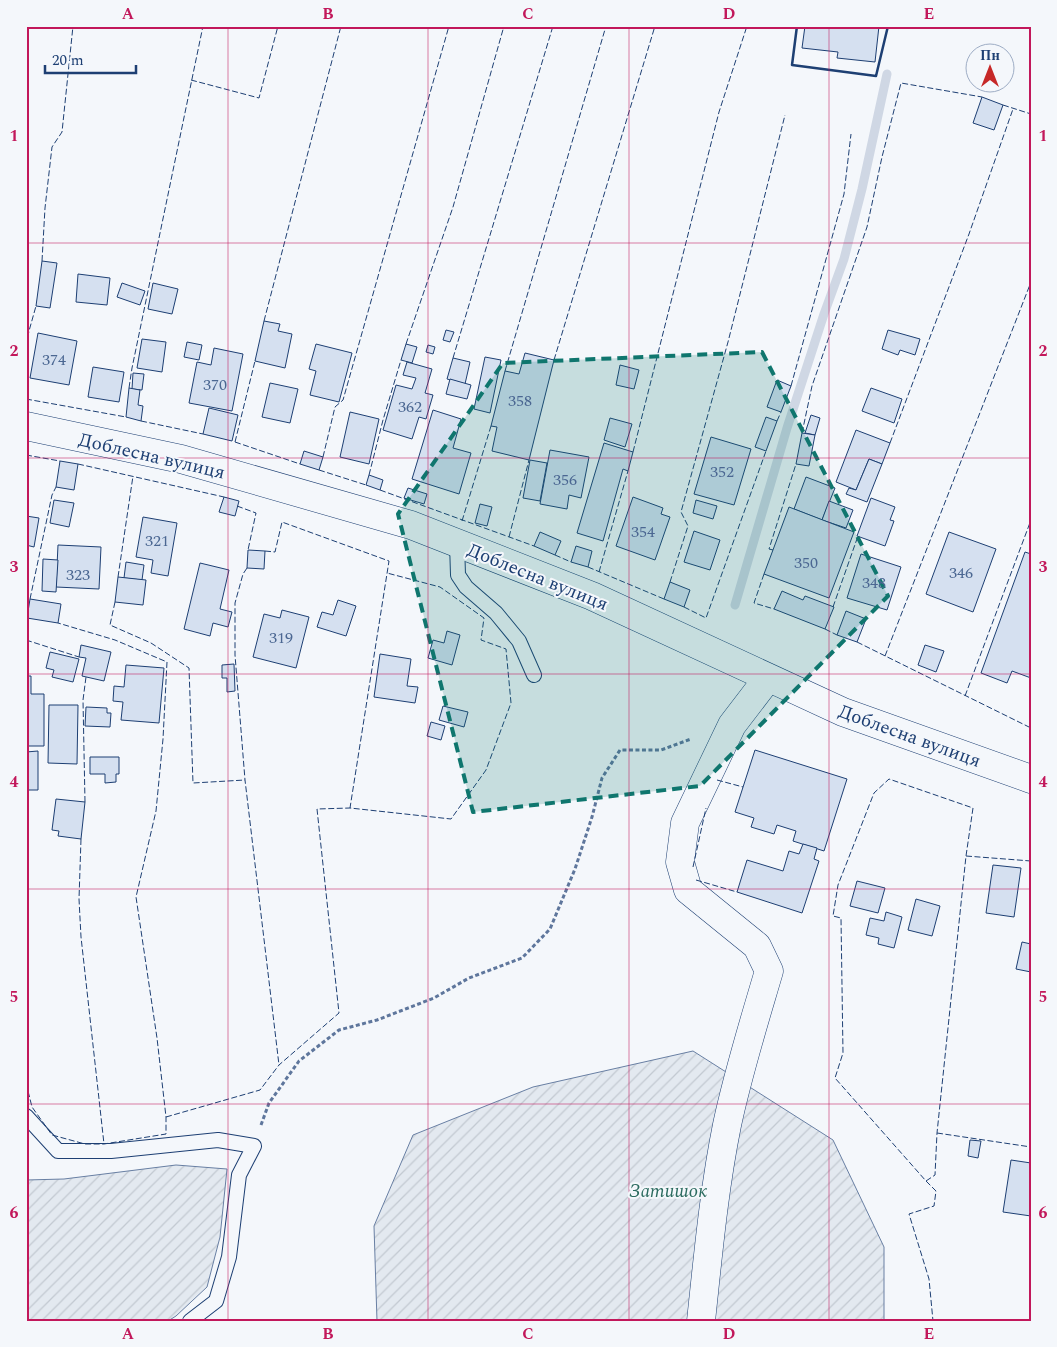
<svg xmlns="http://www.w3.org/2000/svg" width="1057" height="1347" font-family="Spectral,serif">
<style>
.garden{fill:url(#garden-furrows);stroke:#687fa3}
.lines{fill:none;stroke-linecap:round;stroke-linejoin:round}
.stream{stroke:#cfd7e4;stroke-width:9}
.building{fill:#d5e0f0;stroke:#1d3f73}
.service-casing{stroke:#1d3f73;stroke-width:16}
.minor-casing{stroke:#1d3f73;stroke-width:29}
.tertiary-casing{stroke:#1d3f73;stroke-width:29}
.path{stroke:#5e769c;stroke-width:3;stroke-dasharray:4 2.5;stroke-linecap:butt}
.service{stroke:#f4f7fb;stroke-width:14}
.minor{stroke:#f4f7fb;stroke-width:28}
.tertiary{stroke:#f4f7fb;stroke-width:28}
.fence{stroke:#1d3f73;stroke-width:1;stroke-dasharray:6 2.5;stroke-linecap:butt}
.wall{stroke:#1d3f73;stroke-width:2.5}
.marked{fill:#0f766e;fill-opacity:0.2;stroke:#0f766e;stroke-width:4;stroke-dasharray:10 6;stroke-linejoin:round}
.grid{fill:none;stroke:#c2185b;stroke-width:1;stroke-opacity:0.55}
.labels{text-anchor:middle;stroke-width:4;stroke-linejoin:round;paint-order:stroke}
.number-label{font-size:16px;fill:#4b6792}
.street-label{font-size:19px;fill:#1d3f73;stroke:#f4f7fb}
.park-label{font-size:19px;font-style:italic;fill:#2c6c60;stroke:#f4f7fb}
.neatline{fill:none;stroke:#c2185b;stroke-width:2}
.grid-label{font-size:16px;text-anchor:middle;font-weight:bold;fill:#c2185b}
</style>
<defs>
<pattern id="garden-furrows" width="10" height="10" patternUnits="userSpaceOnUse" patternTransform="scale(1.25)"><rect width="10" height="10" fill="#e3e9f0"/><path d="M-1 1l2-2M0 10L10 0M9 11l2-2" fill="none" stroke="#c2c9d1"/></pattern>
</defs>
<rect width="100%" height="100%" fill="#f4f7fb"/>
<g class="garden">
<polygon points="693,1051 833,1140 884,1247 884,1321 377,1321 374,1226 413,1135 533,1087"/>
<polygon points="176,1165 227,1169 220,1237 207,1287 176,1316 168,1321 26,1321 26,1180 64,1179"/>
</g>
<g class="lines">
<polyline class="stream" points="735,605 787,428 824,314 844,259 862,189 887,74"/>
</g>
<g class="building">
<polygon points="805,26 879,26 875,62 837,58 838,52 802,48"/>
<polygon points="982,97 1003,105 994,130 973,123"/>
<polygon points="42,261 57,263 50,308 36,306"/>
<polygon points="78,274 110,278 107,305 76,302"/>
<polygon points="122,283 145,291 140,305 117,297"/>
<polygon points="153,283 178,289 172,314 148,309"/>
<polygon points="264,321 280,324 278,331 292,334 285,368 255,361"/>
<polygon points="446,330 454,332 450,342 443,340"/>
<polygon points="888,330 920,339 915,355 900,350 898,355 882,349"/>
<polygon points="38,333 77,341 69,385 30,378"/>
<polygon points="142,339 166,342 162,372 137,368"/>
<polygon points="187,342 202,345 199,360 184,357"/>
<polygon points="316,344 352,353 339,402 310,395 316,371 309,369"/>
<polygon points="406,344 417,347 412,363 401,360"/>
<polygon points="428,345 435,347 433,354 426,352"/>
<polygon points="214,348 243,354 232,411 189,403 197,362 211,365"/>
<polygon points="525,353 554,360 529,460 492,451 497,427 491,426 505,371 519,374"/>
<polygon points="485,357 501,360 490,413 474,409"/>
<polygon points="453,358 470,362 465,384 447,379"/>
<polygon points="407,362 432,369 425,393 433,395 426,419 419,417 412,439 383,430 396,385 412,389 416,378 403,375"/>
<polygon points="620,365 639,370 634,389 616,385"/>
<polygon points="93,367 124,372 119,402 88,397"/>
<polygon points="133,373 144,374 142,390 132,389"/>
<polygon points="450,379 471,385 467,399 446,394"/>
<polygon points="777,380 791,386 781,412 767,407"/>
<polygon points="270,383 298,389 290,423 262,417"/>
<polygon points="129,388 140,390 138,405 143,406 141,421 126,417"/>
<polygon points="871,388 902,399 894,423 862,411"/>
<polygon points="209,408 238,415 232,441 203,434"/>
<polygon points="433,410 461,419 453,448 471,453 459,494 412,479"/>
<polygon points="350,412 379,419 369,464 340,457"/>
<polygon points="811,415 820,418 815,435 805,433"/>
<polygon points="766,417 777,421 766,451 755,447"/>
<polygon points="610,418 632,424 625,447 604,440"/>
<polygon points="856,430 890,443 882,464 869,459 856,490 836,482"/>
<polygon points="802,433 815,435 809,466 796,464"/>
<polygon points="711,437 751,449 734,505 694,494"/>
<polygon points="604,443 633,452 628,471 623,469 603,541 577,533"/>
<polygon points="550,450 589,457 581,498 569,495 567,509 540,504"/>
<polygon points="304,451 323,457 319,470 300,464"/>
<polygon points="869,459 882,464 867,502 846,494 849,488 856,490"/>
<polygon points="530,460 547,463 540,501 523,498"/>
<polygon points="60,461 78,464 74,490 56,487"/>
<polygon points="369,475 383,480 380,490 366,485"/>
<polygon points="806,477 835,488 822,520 794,509"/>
<polygon points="408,488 427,494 424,504 404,498"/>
<polygon points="224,497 239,501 235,516 219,512"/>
<polygon points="633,497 663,508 661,514 670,517 655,560 616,546"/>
<polygon points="871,498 895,507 890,520 894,521 885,546 857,536"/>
<polygon points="54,500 74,503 69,527 50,523"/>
<polygon points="696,500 717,506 713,519 693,513"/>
<polygon points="829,501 853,510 846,528 822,520"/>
<polygon points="480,504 492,507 487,526 475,523"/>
<polygon points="789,507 854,532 829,598 764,574"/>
<polygon points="26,516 39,518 34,547 26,545"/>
<polygon points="143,517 177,523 168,576 151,573 153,560 136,557"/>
<polygon points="694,531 720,540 710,570 684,562"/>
<polygon points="540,532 561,541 555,555 534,546"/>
<polygon points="949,532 996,549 973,612 926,594"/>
<polygon points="58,545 101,547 99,589 56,587"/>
<polygon points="576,546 592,551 588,567 571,562"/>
<polygon points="248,550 265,551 264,569 247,568"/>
<polygon points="1025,552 1031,554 1031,678 1012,671 1007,683 981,673"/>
<polygon points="861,554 901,567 887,610 847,598"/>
<polygon points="43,559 58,560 56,592 42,591"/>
<polygon points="126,562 144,565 142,580 124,578"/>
<polygon points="200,563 229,570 220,609 232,612 228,627 213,623 210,636 184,629"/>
<polygon points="118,577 146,580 143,605 115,602"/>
<polygon points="670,582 690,590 684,607 664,599"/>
<polygon points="782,591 803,600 805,596 834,607 825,629 774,609"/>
<polygon points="30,599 61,604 58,623 27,618"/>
<polygon points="338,600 356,606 346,636 317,627 322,612 333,615"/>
<polygon points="282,610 309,617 296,668 253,657 264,614 280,618"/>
<polygon points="846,611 866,619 857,642 837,635"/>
<polygon points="447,631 460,635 452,665 428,658 433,640 444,643"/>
<polygon points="81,645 111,652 104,681 82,676 86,658 79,657"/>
<polygon points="925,645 944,651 936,672 918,665"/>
<polygon points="50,652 79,659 73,682 52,677 54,670 46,668"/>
<polygon points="380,654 411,659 407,686 418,687 415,703 374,697"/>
<polygon points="234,664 235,691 227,692 227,678 222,678 222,665"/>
<polygon points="126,665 164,668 159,723 121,720 123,702 113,701 114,686 124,687"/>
<polygon points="26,676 31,676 31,694 44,694 44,746 26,746"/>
<polygon points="49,705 78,705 77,764 48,763"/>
<polygon points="443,706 468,712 464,727 439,720"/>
<polygon points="86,707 107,708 107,713 111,713 110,727 85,726"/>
<polygon points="431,722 445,726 441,740 427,736"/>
<polygon points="755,750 847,779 824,851 793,841 796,831 777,825 774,834 751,827 754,818 735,812"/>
<polygon points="38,751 38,790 26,790 26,752"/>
<polygon points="90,757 119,757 119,774 116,774 116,782 105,783 105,774 90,774"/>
<polygon points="56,799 85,802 81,839 58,836 59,831 52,830"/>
<polygon points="803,844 817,848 814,859 819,861 802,913 737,892 747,860 783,871 789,851 799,854"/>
<polygon points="993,865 1021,868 1014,917 986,913"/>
<polygon points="857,881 885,888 878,913 850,906"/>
<polygon points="916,899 940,906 932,936 908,930"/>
<polygon points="886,912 902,917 894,948 878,944 879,938 866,935 870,918 884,921"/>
<polygon points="1022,942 1031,944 1031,972 1016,969"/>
<polygon points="970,1140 981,1141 978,1158 968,1156"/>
<polygon points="1011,1160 1031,1163 1031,1216 1003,1212"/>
</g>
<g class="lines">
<defs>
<g id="service">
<polyline points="457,543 458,575 466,587 496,613 519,641 534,675"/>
<polyline points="26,1116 58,1151 111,1151 218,1140 254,1146 239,1175 229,1257 216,1301 190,1321"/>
</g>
<path id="minor" d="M701,1321C708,1256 714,1189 727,1125C738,1073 754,1022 769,971L757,946L688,890L680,862L685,823L732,725L768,678"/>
<polyline id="tertiary" points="26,426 181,459 411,525 592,596 843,712 1031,779"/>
</defs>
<use href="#service" class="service-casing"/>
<use href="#minor" class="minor-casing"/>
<use href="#tertiary" class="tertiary-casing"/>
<polyline class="path" points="261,1125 269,1103 299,1061 339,1030 377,1020 434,998 469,978 522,958 550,929 575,869 592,817 602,778 620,750 661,750 691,739"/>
<use href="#service" class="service"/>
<use href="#minor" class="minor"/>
<use href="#tertiary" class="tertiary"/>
<g class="fence">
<polyline points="191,80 259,98 278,26"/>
<polyline points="1003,105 1031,114"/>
<polyline points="42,261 45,208 52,147 62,132 73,26"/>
<polyline points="264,321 341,26"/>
<polyline points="406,344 453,207 504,26"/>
<polyline points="26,346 29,331 36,306"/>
<polyline points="453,358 553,26"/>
<polyline points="554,360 655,26"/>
<polyline points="505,371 606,26"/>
<polyline points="791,386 844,194 851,134"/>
<polyline points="129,388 132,368 203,26"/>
<polyline points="26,399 126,417"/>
<polyline points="141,421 203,434"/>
<polyline points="777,421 781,412"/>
<polyline points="802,433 812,386 867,227 882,157 901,83 982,97"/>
<polyline points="235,442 255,361"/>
<polyline points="235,442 300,464"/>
<polyline points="890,443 969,234 1013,109"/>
<polyline points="633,452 719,112 747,26"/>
<polyline points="26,455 60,461"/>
<polyline points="323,457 335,407 343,400 449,26"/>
<polyline points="78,464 224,497"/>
<polyline points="319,470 366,485"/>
<polyline points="369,475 383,420 401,360"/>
<polyline points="380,490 534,546"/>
<polyline points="237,506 256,513 248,550"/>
<polyline points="462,521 491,426"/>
<polyline points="509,537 529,460"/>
<polyline points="773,550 769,549 796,464"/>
<polyline points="265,551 275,552 282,522 389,561 350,808"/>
<polyline points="555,555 571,562"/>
<polyline points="588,567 664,599"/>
<polyline points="247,568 243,574 235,603 235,655 245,780 279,1065"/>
<polyline points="599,572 628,471"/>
<polyline points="764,574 754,603 774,609"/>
<polyline points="118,577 133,476"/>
<polyline points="670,582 688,526 681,512 728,342 785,115"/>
<polyline points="30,599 52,495 56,487"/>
<polyline points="115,602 110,625 151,643 189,668 193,783 245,780"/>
<polyline points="684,607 706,618 766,451"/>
<polyline points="833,607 858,536"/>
<polyline points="825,629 837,635"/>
<polyline points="26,640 79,657"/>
<polyline points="857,642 1031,728"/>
<polyline points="885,656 1031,282"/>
<polyline points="965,696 1031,520"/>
<polyline points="717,780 743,787"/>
<polyline points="85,802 83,700 86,677"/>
<polyline points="81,839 79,899 81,937 104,1144"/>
<polyline points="966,856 1031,861"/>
<polyline points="693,867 706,808"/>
<polyline points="696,880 737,892"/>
<polyline points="26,1083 32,1107 52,1135 85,1144 104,1144 166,1134 166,1117 157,1038 136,897 156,811 163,739 167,662 115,640 58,623"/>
<polyline points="166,1117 260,1090 279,1065 339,1013 317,809 350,808 451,819 486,770 511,703 506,649 481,640 484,618 440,587 387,573"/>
<polyline points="937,1133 1031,1147"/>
<polyline points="926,1181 935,1175 937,1133 966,856 973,808 889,779 874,793 838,885 833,916 841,918 843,1053 835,1078 926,1181 936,1191 934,1206 909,1214 929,1279 933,1321"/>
</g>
<polyline class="wall" points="797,26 792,65 876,76 888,26"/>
</g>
<path class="marked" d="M762,352L888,596L700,786L473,812L398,514L503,363Z"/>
<path class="grid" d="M228,26V1321M428,26V1321M629,26V1321M829,26V1321M26,243H1031M26,458H1031M26,674H1031M26,889H1031M26,1104H1031"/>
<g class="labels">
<g class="number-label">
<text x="54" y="365">374</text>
<text x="215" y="390">370</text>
<text x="520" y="406">358</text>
<text x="410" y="412">362</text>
<text x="722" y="477">352</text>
<text x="565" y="485">356</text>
<text x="643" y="537">354</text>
<text x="157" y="546">321</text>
<text x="806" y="568">350</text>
<text x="961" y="578">346</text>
<text x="78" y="580">323</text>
<text x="874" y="588">348</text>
<text x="281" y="643">319</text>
</g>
<g class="street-label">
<text transform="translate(152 455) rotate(13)" y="7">Доблесна вулиця</text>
<text transform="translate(538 576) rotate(22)" y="7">Доблесна вулиця</text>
<text transform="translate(910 735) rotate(20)" y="7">Доблесна вулиця</text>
</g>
<g class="park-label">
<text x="668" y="1197">Затишок</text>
</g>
</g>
<rect width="1057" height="1347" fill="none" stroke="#f4f7fb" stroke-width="55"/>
<g transform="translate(990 68)"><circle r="24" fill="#f4f7fb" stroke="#9eadc5"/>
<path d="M0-4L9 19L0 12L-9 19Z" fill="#c62828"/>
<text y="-8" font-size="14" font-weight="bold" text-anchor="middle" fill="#1d3f73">Пн</text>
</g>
<path d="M45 65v8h91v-8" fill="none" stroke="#1d3f73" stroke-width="2.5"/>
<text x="52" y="65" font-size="15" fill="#1d3f73" stroke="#f4f7fb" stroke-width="4" paint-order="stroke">20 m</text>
<rect x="28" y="28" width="1002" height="1292" class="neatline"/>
<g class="grid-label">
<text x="128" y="19">A</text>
<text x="328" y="19">B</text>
<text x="528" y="19">C</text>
<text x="729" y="19">D</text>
<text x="929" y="19">E</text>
<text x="14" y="141">1</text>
<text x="1043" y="141">1</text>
<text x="14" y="356">2</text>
<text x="1043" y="356">2</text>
<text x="14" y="572">3</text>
<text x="1043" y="572">3</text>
<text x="14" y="787">4</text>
<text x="1043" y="787">4</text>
<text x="14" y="1002">5</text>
<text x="1043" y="1002">5</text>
<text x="14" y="1218">6</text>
<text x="1043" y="1218">6</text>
<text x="128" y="1339">A</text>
<text x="328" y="1339">B</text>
<text x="528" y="1339">C</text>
<text x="729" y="1339">D</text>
<text x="929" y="1339">E</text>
</g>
</svg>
